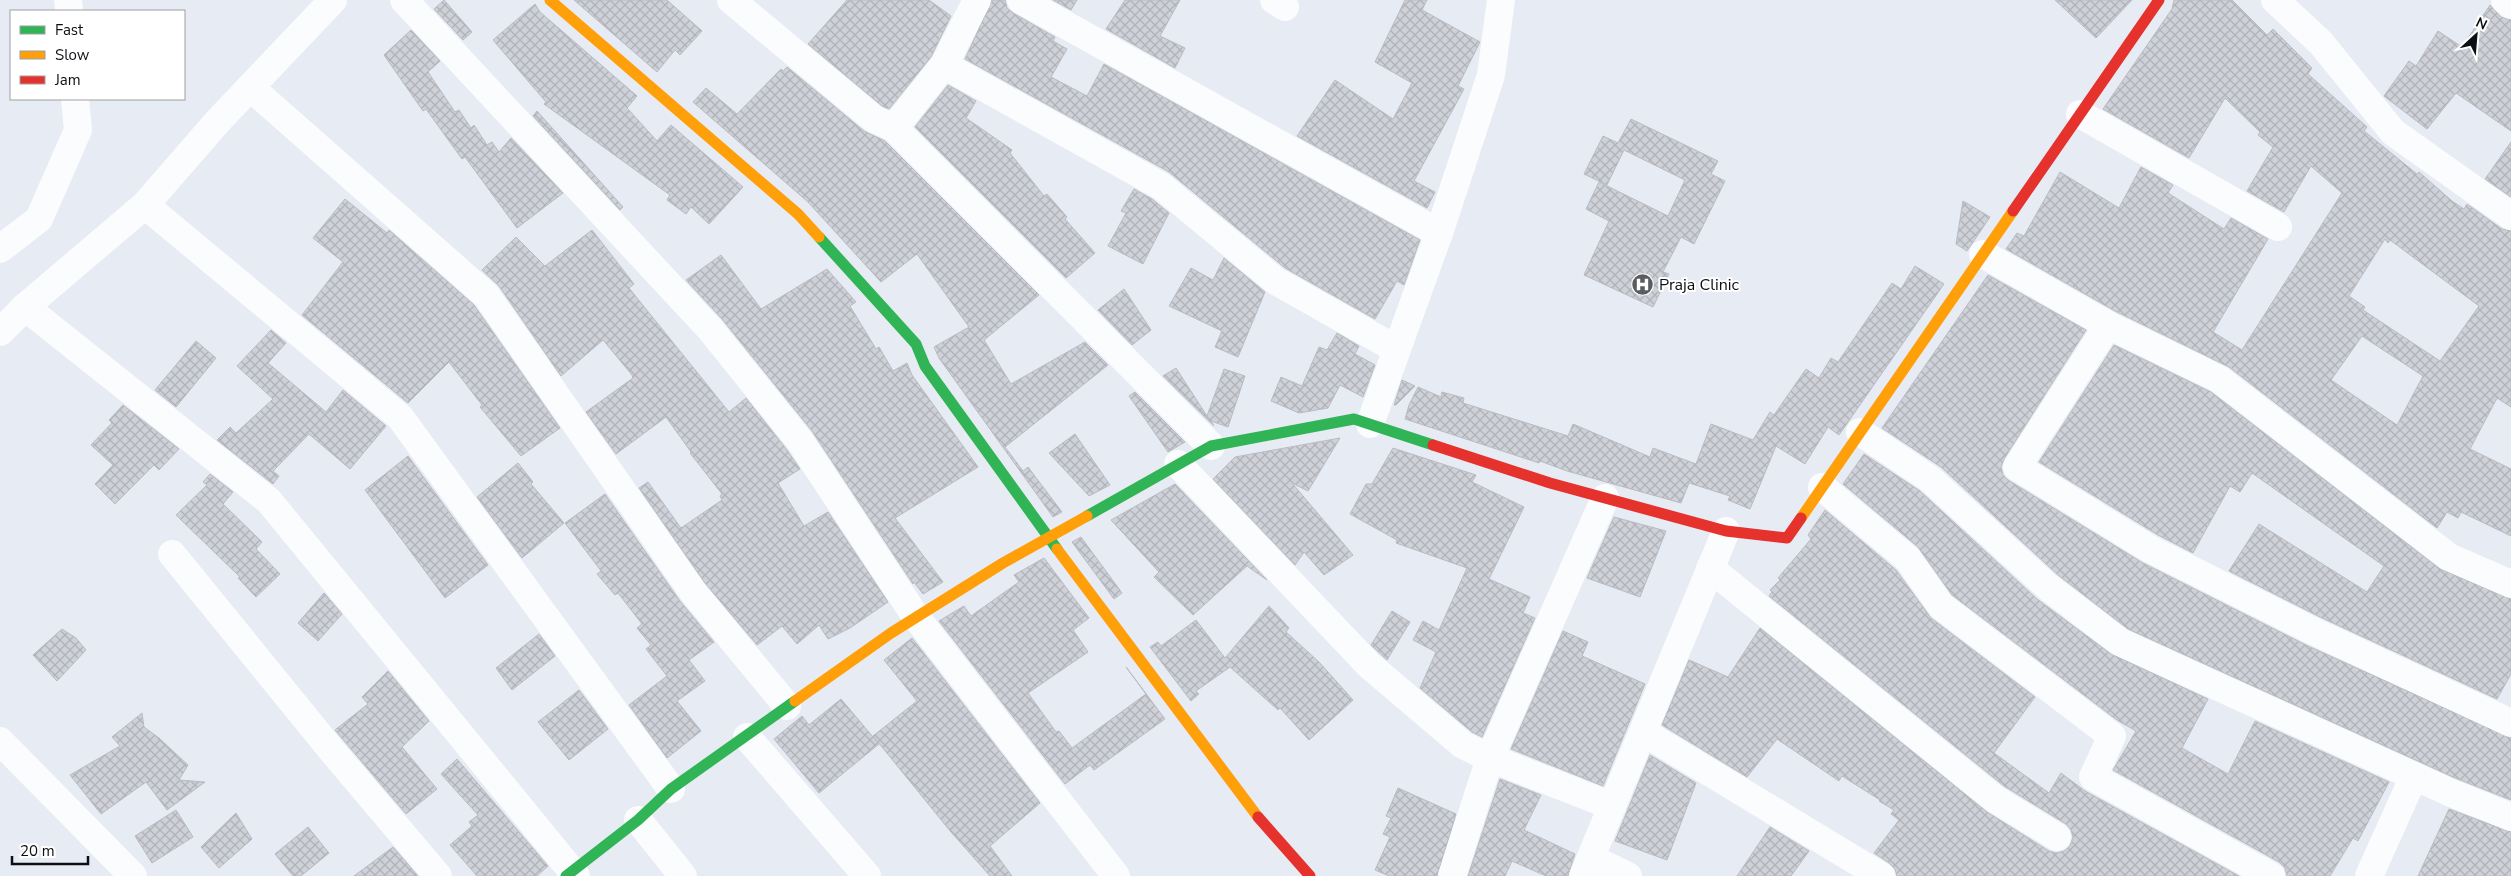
<svg xmlns="http://www.w3.org/2000/svg" width="2511" height="876" font-family="'Nunito Sans',sans-serif">
<style>
.building{fill:url(#building-cross-hatch);stroke:#b8bcc2;fill-rule:evenodd}
.lines{fill:none;stroke-linecap:round;stroke-linejoin:round}
.street{stroke:#fbfcfd;stroke-width:28}
.fast{stroke:#30b455;stroke-width:11}
.slow{stroke:#ff9f0a;stroke-width:11}
.jam{stroke:#e5322d;stroke-width:11}
.labels{text-anchor:middle;stroke-width:4;stroke-linejoin:round;paint-order:stroke}
.poi-label{font-size:16px;fill:#0c0f14;stroke:#fff;text-anchor:start}
</style>
<defs>
<pattern id="building-cross-hatch" width="8" height="8" patternUnits="userSpaceOnUse" patternTransform="scale(1.25)"><rect width="8" height="8" fill="#ced1d7"/><path d="M0 0l8 8M0 8l8-8" fill="none" stroke="#b0b2b8"/></pattern>
</defs>
<rect width="100%" height="100%" fill="#e7ebf3"/>
<g class="building">
<polygon points="444,0 472,32 463,40 434,9"/>
<polygon points="574,0 667,0 702,31 680,55 675,50 657,72"/>
<polygon points="847,0 929,0 951,16 931,57 889,109 882,106 808,44"/>
<polygon points="992,0 1005,0 1007,8 1013,13 1055,37 1053,41 1067,49 1051,77 1087,96 1104,64 1420,240 1404,285 1397,281 1375,319 1285,268 1169,172 965,59"/>
<polygon points="1053,0 1077,0 1071,10"/>
<polygon points="1125,0 1180,0 1160,36 1185,48 1175,68 1106,29"/>
<polygon points="1405,0 1427,0 1422,10 1480,42 1458,86 1464,89 1414,181 1435,192 1427,208 1297,136 1335,80 1393,119 1412,83 1375,62"/>
<polygon points="2055,0 2132,0 2096,38"/>
<path d="M2174,0H2232L2267,35L2273,29L2312,68L2308,74L2367,127L2364,131L2417,174L2419,172L2452,201L2464,209L2467,204L2502,229L2511,231V407L2497,398L2470,449L2511,469V536L2461,512L2458,518L2447,512L2437,528L2229,367L2115,311L2006,249L2017,233L2024,236L2060,172L2119,208L2141,167L2173,185L2168,193L2224,229L2231,218L2268,239L2213,332L2242,350L2342,193L2311,166L2284,212L2247,191L2273,147L2258,135L2260,132L2225,98L2189,158L2103,109L2172,9ZM2385,239L2388,243L2390,240L2479,306L2440,361L2363,310L2365,307L2349,296ZM2362,336L2423,376L2397,425L2331,380Z"/>
<polygon points="535,4 540,12 637,96 627,108 657,141 671,125 743,187 709,224 691,207 686,214 667,200 670,195 544,104 546,102 493,40"/>
<polygon points="2490,5 2501,17 2511,20 2511,131 2456,93 2427,129 2384,96 2409,61 2416,66 2438,31 2462,47"/>
<polygon points="411,30 440,61 428,72 455,112 459,110 471,128 474,125 487,145 492,142 499,152 511,138 563,193 517,228 465,157 462,159 426,109 423,111 384,55"/>
<polygon points="787,67 864,131 885,141 1039,295 984,340 1011,384 1085,342 1108,365 1005,447 1023,471 1028,467 1062,512 1053,517 939,358 934,347 969,327 917,254 881,282 808,202 693,102 706,88 737,114 781,69 783,71"/>
<polygon points="948,85 976,101 966,118 1012,150 1010,153 1044,196 1047,194 1067,217 1065,219 1095,253 1066,278 915,127"/>
<polygon points="537,111 623,207 620,210 533,116"/>
<polygon points="1631,119 1718,161 1711,174 1725,181 1694,244 1681,237 1663,272 1669,274 1653,307 1584,275 1609,221 1586,209 1599,182 1668,216 1685,180 1624,150 1607,185 1584,174 1603,136 1618,143"/>
<polygon points="2511,142 2511,197 2485,179"/>
<polygon points="1134,189 1152,199 1169,213 1143,264 1108,246 1126,213 1121,211"/>
<polygon points="345,199 387,233 389,230 474,305 560,428 521,456 480,407 482,405 449,362 408,403 302,315 343,262 313,238"/>
<polygon points="1963,201 1990,217 1967,251 1956,244"/>
<polygon points="592,230 634,284 629,288 729,412 746,398 787,450 800,469 778,483 804,526 828,512 888,602 850,628 828,639 819,625 797,644 782,626 757,645 705,583 639,488 648,482 681,528 722,500 720,496 722,494 690,453 691,452 666,417 616,454 586,412 633,378 632,375 603,340 561,376 499,286 482,270 516,237 545,266"/>
<polygon points="721,255 761,309 827,269 856,302 850,306 876,349 879,347 893,371 907,363 912,375 978,467 895,518 943,582 923,594 914,582 913,584 812,431 722,319 686,280"/>
<polygon points="1224,258 1265,292 1238,357 1215,347 1222,331 1169,306 1191,268 1213,280"/>
<polygon points="1915,266 1944,284 1839,435 1828,427 1805,464 1776,446 1750,509 1728,500 1730,496 1689,483 1681,503 1567,471 1540,461 1539,463 1405,419 1409,405 1418,387 1441,397 1442,392 1464,398 1463,403 1568,436 1573,424 1650,457 1653,448 1696,464 1711,424 1753,440 1770,412 1774,415 1806,369 1819,378 1831,358 1838,362 1892,283 1901,289"/>
<polygon points="1988,275 2086,330 2004,459 2001,467 2003,475 2008,480 2143,563 2306,645 2511,738 2511,800 2455,778 2128,629 2058,575 1941,467 1882,428"/>
<polygon points="1124,289 1151,330 1132,345 1098,310"/>
<polygon points="271,330 286,343 268,363 326,412 343,390 386,426 350,469 309,434 273,471 279,476 273,484 217,440 230,427 236,433 273,399 237,366"/>
<polygon points="1337,333 1359,346 1355,354 1375,365 1363,397 1340,385 1328,408 1299,413 1271,401 1281,377 1302,386 1319,347 1327,350"/>
<polygon points="196,341 216,358 176,407 155,390"/>
<polygon points="2114,345 2211,392 2440,569 2511,599 2511,674 2497,699 2320,617 2229,571 2259,524 2367,592 2384,566 2252,473 2240,492 2230,486 2193,553 2158,535 2039,462"/>
<polygon points="1176,368 1207,416 1224,369 1245,376 1228,427 1211,421 1214,426 1163,376"/>
<polygon points="1402,380 1415,386 1396,405 1394,405"/>
<polygon points="1135,392 1185,442 1168,452 1129,396"/>
<polygon points="123,405 179,449 159,470 154,465 115,504 95,484 113,465 91,445 112,423 109,420"/>
<polygon points="1075,434 1110,485 1089,496 1049,453"/>
<polygon points="1340,438 1308,491 1292,483 1353,555 1324,575 1304,552 1295,565 1213,479 1235,457"/>
<polygon points="1393,448 1476,475 1472,482 1524,507 1489,579 1530,597 1523,613 1535,618 1482,737 1472,732 1420,688 1436,652 1413,640 1423,621 1439,630 1467,568 1396,543 1397,540 1350,514 1366,484 1372,484"/>
<polygon points="1864,454 1920,491 2037,599 2111,654 2208,699 2182,748 2228,774 2255,721 2389,782 2358,841 2353,838 2330,876 2287,876 2285,868 2279,862 2113,770 2136,731 2117,720 1952,595 1918,547 1843,484"/>
<polygon points="408,456 488,565 445,598 365,490"/>
<polygon points="518,463 533,482 531,484 564,523 522,558 477,497"/>
<polygon points="210,474 233,492 223,504 262,542 256,549 280,574 256,597 238,578 240,577 176,515 207,485 203,482"/>
<polygon points="1175,484 1267,580 1247,566 1193,615 1154,577 1159,572 1111,520"/>
<polygon points="605,494 680,601 714,642 689,660 705,681 677,701 701,731 667,758 629,705 667,676 646,649 651,645 637,628 642,624 618,593 615,595 597,574 601,571 565,523"/>
<polygon points="1825,510 1896,570 1931,618 2035,697 1994,753 2049,793 2061,773 2085,791 2239,876 1897,876 1895,869 1889,863 1874,853 1899,820 1891,814 1894,810 1879,801 1880,800 1842,776 1839,781 1777,739 1747,777 1662,725 1689,660 1728,677 1760,628 1987,812 2049,851 2056,853 2064,851 2070,846 2073,837 2071,830 2066,824 2004,786 1769,596 1772,592 1770,590 1780,580 1778,578 1811,539 1808,535"/>
<polygon points="1614,517 1666,531 1640,597 1587,578"/>
<polygon points="1081,537 1122,593 1114,599 1072,542"/>
<polygon points="1044,558 1089,618 1073,630 1088,652 1028,693 1056,732 1059,731 1072,748 1146,694 1126,667 1165,719 1094,770 1090,765 1065,784 939,621 964,606 971,616 1019,582 1014,575"/>
<polygon points="324,593 342,614 318,641 298,623"/>
<polygon points="1269,606 1289,628 1286,632 1319,662 1353,700 1309,740 1280,708 1278,710 1230,667 1196,691 1199,694 1191,701 1150,647 1158,642 1161,646 1196,620 1225,658"/>
<polygon points="1392,611 1410,622 1387,660 1371,645"/>
<polygon points="62,629 76,638 86,650 57,681 33,655"/>
<polygon points="1563,631 1588,642 1582,656 1645,684 1603,786 1511,749"/>
<polygon points="539,634 555,656 512,690 496,668"/>
<polygon points="912,638 1040,803 990,846 1012,876 990,876 951,832 873,736 917,701 884,660"/>
<polygon points="388,671 429,721 402,747 437,789 406,814 335,730 368,704 362,697"/>
<polygon points="579,690 608,729 569,760 538,722"/>
<polygon points="841,699 879,744 819,793 774,739 802,716 809,725"/>
<polygon points="142,713 144,727 159,738 188,765 179,780 205,782 167,810 146,782 101,814 70,775 120,746 112,737"/>
<polygon points="1650,755 1696,783 1667,860 1615,841"/>
<polygon points="457,759 548,866 537,876 477,876 450,845 472,826 469,822 478,815 441,774"/>
<polygon points="1500,779 1541,795 1524,830 1575,854 1568,876 1546,876 1512,861 1505,876 1468,876"/>
<polygon points="1398,788 1456,814 1437,876 1389,876 1375,870 1390,837 1383,834 1391,818 1386,816"/>
<polygon points="2449,809 2511,832 2511,876 2418,876"/>
<polygon points="176,810 193,837 152,863 135,836"/>
<polygon points="236,813 252,839 219,868 201,847"/>
<polygon points="308,827 329,853 301,876 293,876 275,854"/>
<polygon points="1770,827 1809,851 1791,876 1737,876"/>
<polygon points="393,847 418,876 354,876"/>
</g>
<g class="lines">
<g class="street">
<polyline points="68,0 69,11"/>
<polyline points="404,0 710,329 800,441 916,617 1116,876"/>
<polyline points="731,0 874,119 894,128"/>
<polyline points="977,0 944,65 894,128 1211,446"/>
<polyline points="1021,0 1439,233"/>
<polyline points="1274,0 1285,7"/>
<polyline points="2275,0 2321,43 2393,132 2511,216"/>
<polyline points="2505,0 2511,5"/>
<polyline points="944,65 1161,186 1276,281 1396,349"/>
<polyline points="250,87 486,295 693,592 787,706"/>
<polyline points="2080,114 2278,227"/>
<polyline points="145,205 400,417 671,789"/>
<polyline points="0,249 39,219 78,130 75,99"/>
<polyline points="1983,254 2108,325 2017,467 2150,549 2313,631 2511,723"/>
<polyline points="25,307 269,501 576,876"/>
<polyline points="2108,325 2219,379 2449,557 2511,584"/>
<polyline points="0,332 25,307 145,205 218,121 333,0"/>
<polyline points="1370,424 1439,233 1491,75 1501,0"/>
<polyline points="1860,432 1930,479 2048,587 2120,642 2449,792 2511,817"/>
<polyline points="1178,464 1369,665 1463,745 1490,758 1612,806"/>
<polyline points="1822,487 1908,559 1941,606 2112,736 2093,777 2271,876"/>
<polyline points="172,554 333,752 438,876"/>
<polyline points="1710,568 1995,799 2057,837"/>
<polyline points="1643,732 1881,876"/>
<polyline points="747,737 867,876"/>
<polyline points="0,741 133,876"/>
<polyline points="638,820 683,876"/>
<polyline points="1591,858 1628,876"/>
<polyline points="1452,876 1490,758 1605,498"/>
<polyline points="1583,876 1726,531"/>
<polyline points="2369,876 2414,776"/>
</g>
<g class="fast">
<polyline points="819,237 916,344 925,366 1057,549"/>
<polyline points="1087,516 1211,446 1354,419 1433,445"/>
<polyline points="566,876 638,820 671,789 795,701"/>
</g>
<g class="slow">
<polyline points="550,0 798,214 819,237"/>
<polyline points="1801,518 2013,211"/>
<polyline points="1057,549 1258,817"/>
<polyline points="795,701 891,633 1003,563 1087,516"/>
</g>
<g class="jam">
<polyline points="2013,211 2159,0"/>
<polyline points="1433,445 1550,483 1726,531 1787,538 1801,518"/>
<polyline points="1258,817 1310,876"/>
</g>
</g>
<defs>
<symbol id="hospital-disc" viewBox="-11 -11 22 22"><circle r="9.5" fill="#595c62" stroke="#fff"/><path d="M-5-5h3v3.5h4V-5h3V5h-3V1.5h-4V5h-3Z" fill="#fff"/></symbol>
</defs>
<g fill-rule="evenodd">
<use href="#hospital-disc" x="1630" y="272" width="25" height="25"/>
</g>
<g class="labels">
<g class="poi-label">
<text x="1659" y="290">Praja Clinic</text>
</g>
</g>
<rect x="10" y="10" width="175" height="90" fill="#ffffff" stroke="#9e9fa1"/>
<rect x="20" y="26" width="25" height="8" fill="#30b455" stroke="#9e9fa1"/>
<text x="55" y="35" font-size="15" fill="#0c0f14">Fast</text>
<rect x="20" y="51" width="25" height="8" fill="#ff9f0a" stroke="#9e9fa1"/>
<text x="55" y="60" font-size="15" fill="#0c0f14">Slow</text>
<rect x="20" y="76" width="25" height="8" fill="#e5322d" stroke="#9e9fa1"/>
<text x="55" y="85" font-size="15" fill="#0c0f14">Jam</text>
<g transform="translate(2476 35) rotate(26)" stroke="#ffffff" stroke-width="4" paint-order="stroke">
<path d="M0-4L9 19L0 12L-9 19Z" fill="#0c0f14"/>
<text y="-8" font-size="14" font-weight="bold" text-anchor="middle" fill="#0c0f14">N</text>
</g>
<path d="M12 856v8h76v-8" fill="none" stroke="#0c0f14" stroke-width="2.5"/>
<text x="20" y="856" font-size="15" fill="#0c0f14" stroke="#ffffff" stroke-width="4" paint-order="stroke">20 m</text>
</svg>
